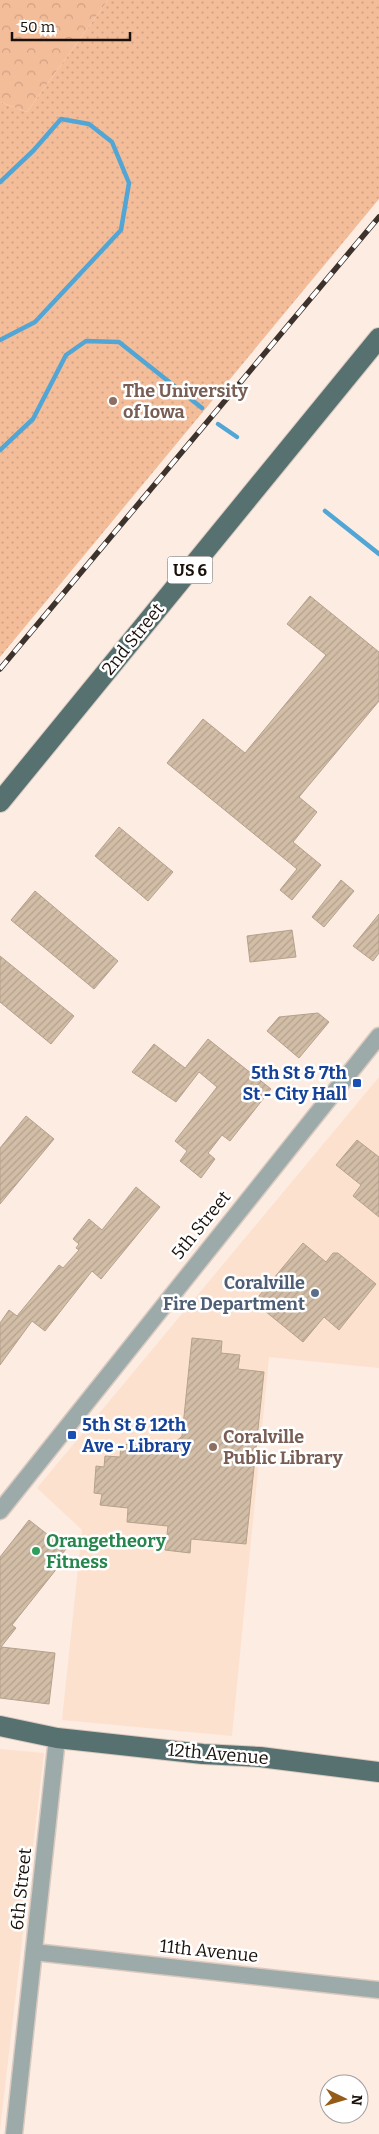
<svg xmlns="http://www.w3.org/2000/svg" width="379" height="2134" font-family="Bitter,serif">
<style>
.built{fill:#fce1cf}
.grass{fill:url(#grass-dots)}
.forest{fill:url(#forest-crowns)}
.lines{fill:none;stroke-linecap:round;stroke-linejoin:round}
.stream{stroke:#51a6d5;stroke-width:4.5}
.building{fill:url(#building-hatch);stroke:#b5a18c}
.minor-casing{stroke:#d9c9bf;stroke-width:19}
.major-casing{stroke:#d9c9bf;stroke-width:22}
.minor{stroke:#9caba9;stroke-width:16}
.major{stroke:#56716f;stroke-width:20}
.rail-casing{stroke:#3d332c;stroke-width:5.5}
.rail{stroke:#fff;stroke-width:4;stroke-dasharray:11;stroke-linecap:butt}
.education-dot{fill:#8d6e63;stroke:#fff;stroke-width:2}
.transit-dot{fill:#1a4fb4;stroke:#fff;stroke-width:2}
.service-dot{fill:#5c6f8a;stroke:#fff;stroke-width:2}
.leisure-dot{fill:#2e9e5b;stroke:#fff;stroke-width:2}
.labels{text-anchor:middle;stroke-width:5;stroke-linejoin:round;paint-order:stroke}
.shield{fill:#fff;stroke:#5e5854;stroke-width:1}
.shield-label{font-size:16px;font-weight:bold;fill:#19100a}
.education-label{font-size:18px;font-weight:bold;fill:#785e54;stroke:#fff;text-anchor:start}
.street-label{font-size:18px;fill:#19100a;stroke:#fff}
.transit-label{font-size:18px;font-weight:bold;fill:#164399;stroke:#fff;text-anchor:end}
.service-label{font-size:18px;font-weight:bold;fill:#4e5e75;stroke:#fff;text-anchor:end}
.leisure-label{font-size:18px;font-weight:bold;fill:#27864d;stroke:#fff;text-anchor:start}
</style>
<defs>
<pattern id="grass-dots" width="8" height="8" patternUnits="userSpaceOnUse" patternTransform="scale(1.25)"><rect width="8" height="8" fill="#f4bd9a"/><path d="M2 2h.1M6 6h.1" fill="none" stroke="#d1a183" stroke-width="1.8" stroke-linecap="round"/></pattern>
<pattern id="forest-crowns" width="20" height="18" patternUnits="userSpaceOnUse" patternTransform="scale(1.25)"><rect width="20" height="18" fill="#f4bd9a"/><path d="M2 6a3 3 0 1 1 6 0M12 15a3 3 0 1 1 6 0" fill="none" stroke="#d1a183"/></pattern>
<pattern id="building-hatch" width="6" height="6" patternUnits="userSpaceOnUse" patternTransform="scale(1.25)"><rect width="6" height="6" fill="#d2bda7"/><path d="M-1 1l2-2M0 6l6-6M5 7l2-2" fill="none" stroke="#b4a18e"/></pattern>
</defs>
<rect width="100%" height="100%" fill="#fdece2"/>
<g class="built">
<polygon points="379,1077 379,1368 269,1357 232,1736 62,1720 82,1530 37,1488"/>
<polygon points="0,1749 44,1753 0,2130"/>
</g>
<polygon class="grass" points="108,0 379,0 379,199 0,657 0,102 27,112"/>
<polygon class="forest" points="0,0 108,0 27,112 0,102"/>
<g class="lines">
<g class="stream">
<polyline points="0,182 33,151 61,119 89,124 112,142 129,183 121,230 35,322 0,340"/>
<polyline points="218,424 237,437"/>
<polyline points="0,450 33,419 66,355 86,341 119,342 202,408"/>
<polyline points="325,511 379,554"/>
</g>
</g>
<g class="building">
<polygon points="310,596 379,652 379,701 299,797 317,812 293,842 321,865 292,900 280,890 297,869 167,763 203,719 245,753 326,655 287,624"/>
<polygon points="119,827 173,872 148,901 95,856"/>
<polygon points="341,880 354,891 324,927 312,917"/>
<polygon points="35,891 118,961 94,989 11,920"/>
<polygon points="379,914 379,953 373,961 353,946"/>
<polygon points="292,930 296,957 250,962 247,936"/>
<polygon points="0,956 74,1016 51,1044 0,1002"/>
<polygon points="318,1013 329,1022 299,1058 267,1031 279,1017"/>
<polygon points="208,1039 271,1089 230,1141 222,1135 208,1153 215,1159 201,1178 180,1161 187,1151 175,1141 217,1087 199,1072 176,1102 132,1072 154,1044 185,1068"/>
<polygon points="26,1116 54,1139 0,1204 0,1148"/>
<polygon points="357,1140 379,1157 379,1217 353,1196 361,1185 336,1165"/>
<polygon points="136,1187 160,1207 101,1279 92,1271 45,1331 32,1321 0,1365 0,1323 9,1310 17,1316 59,1265 63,1268 79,1250 76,1248 79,1244 73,1239 89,1219 102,1230"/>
<polygon points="303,1243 326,1262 333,1253 338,1253 376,1284 339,1330 324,1317 303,1342 254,1302"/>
<polygon points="192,1338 222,1341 221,1353 240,1355 238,1369 264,1372 246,1544 191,1539 190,1553 165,1550 168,1526 127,1522 128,1508 100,1505 102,1494 94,1493 96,1466 104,1467 105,1456 120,1457 121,1444 168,1449 182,1436"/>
<polygon points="29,1520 66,1549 62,1554 66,1557 12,1625 16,1628 1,1647 55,1653 49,1704 0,1698 0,1557"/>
</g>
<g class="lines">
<defs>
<g id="minor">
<polyline points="0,1511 379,1036"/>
<polyline points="34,1952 379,1990"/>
<polyline points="14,2134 57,1738"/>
</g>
<g id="major">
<polyline points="0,802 379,338"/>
<polyline points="0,1726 57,1738 203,1754 260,1757 379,1772"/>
</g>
</defs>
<use href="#minor" class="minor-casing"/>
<use href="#major" class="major-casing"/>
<use href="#minor" class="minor"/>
<use href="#major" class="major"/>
<defs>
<polyline id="rail" points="0,669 379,217"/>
</defs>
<use href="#rail" class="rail-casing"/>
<use href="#rail" class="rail"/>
</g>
<g class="education-dot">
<circle cx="113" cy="401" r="5"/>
<circle cx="213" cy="1447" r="5"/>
</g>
<g class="transit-dot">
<rect x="352" y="1078" width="10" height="10" rx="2.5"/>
<rect x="67" y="1430" width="10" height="10" rx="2.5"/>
</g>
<circle class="service-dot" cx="315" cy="1293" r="5"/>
<circle class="leisure-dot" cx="36" cy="1551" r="5"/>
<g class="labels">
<rect class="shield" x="167.5" y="556.5" width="45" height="27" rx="4"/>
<g class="shield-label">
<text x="190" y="576">US 6</text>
</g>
<g class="education-label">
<text x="123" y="397">The University<tspan x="123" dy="21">of Iowa</tspan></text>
<text x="223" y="1443">Coralville<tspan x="223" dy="21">Public Library</tspan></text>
</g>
<g class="street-label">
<text transform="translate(133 639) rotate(-51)" y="6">2nd Street</text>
<text transform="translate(201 1225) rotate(-51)" y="6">5th Street</text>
<text transform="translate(218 1754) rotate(5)" y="6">12th Avenue</text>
<text transform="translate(21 1889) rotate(-84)" y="6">6th Street</text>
<text transform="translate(209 1951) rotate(6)" y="6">11th Avenue</text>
</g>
<g class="transit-label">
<text x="347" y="1079">5th St &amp; 7th<tspan x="347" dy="21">St - City Hall</tspan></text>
<text x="82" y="1431" text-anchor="start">5th St &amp; 12th<tspan x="82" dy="21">Ave - Library</tspan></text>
</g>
<g class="service-label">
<text x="305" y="1289">Coralville<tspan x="305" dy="21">Fire Department</tspan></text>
</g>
<g class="leisure-label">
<text x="46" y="1547">Orangetheory<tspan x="46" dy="21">Fitness</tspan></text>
</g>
</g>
<g transform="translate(344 2099) rotate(95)"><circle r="24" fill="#ffffff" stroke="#a39f9d"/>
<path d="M0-4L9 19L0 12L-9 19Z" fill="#955c19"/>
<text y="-8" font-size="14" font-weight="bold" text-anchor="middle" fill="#19100a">N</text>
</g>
<path d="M12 32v8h118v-8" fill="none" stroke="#19100a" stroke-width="2.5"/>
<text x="20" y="32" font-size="15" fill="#19100a" stroke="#ffffff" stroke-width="4" paint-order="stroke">50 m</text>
</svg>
